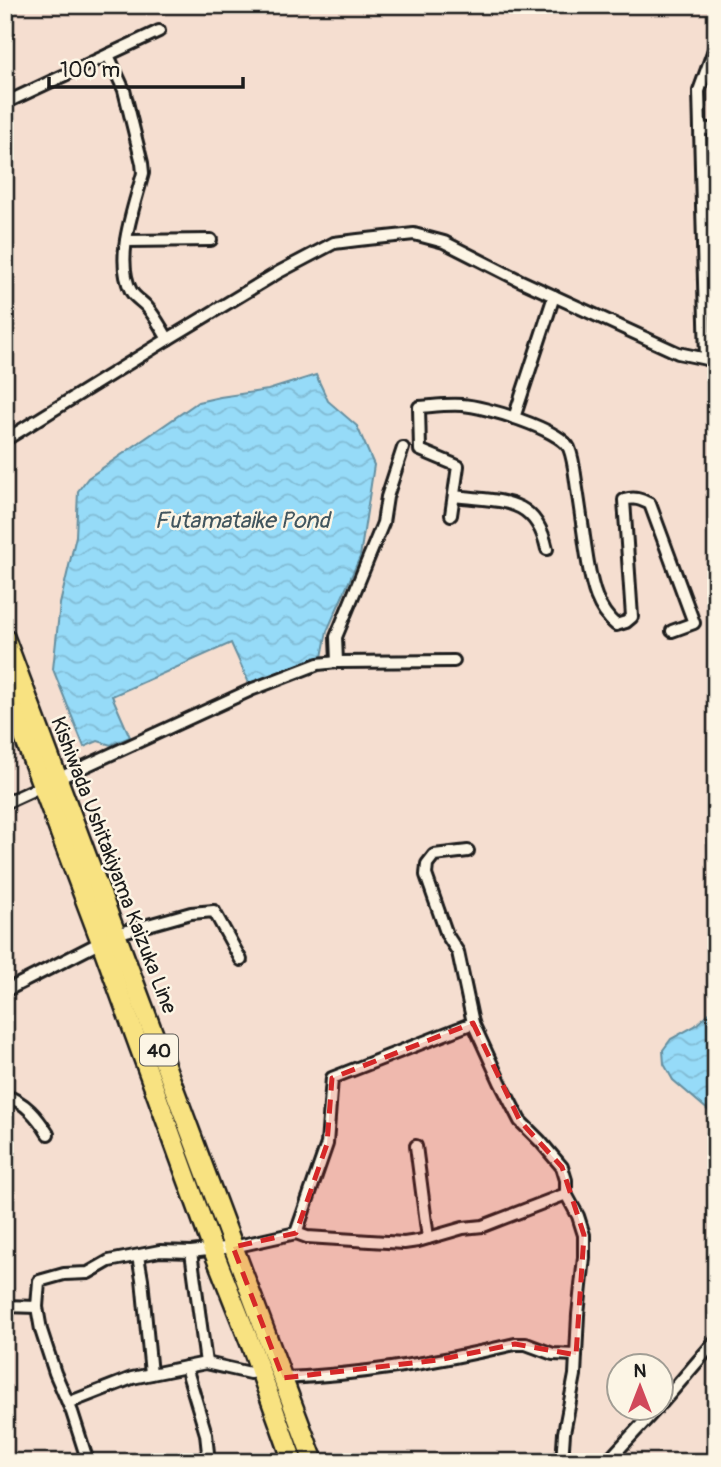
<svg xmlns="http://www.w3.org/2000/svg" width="721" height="1467" font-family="Pangolin,sans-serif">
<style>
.water{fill:url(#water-waves);stroke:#658fa0;stroke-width:2}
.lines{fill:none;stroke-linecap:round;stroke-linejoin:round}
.minor-casing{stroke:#1c1c1c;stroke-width:16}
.primary-casing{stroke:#1c1c1c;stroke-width:23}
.minor{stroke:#fcf5e5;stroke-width:10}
.primary{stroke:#f8e281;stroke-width:18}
.marked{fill:#d62828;fill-opacity:0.2;stroke:#d62828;stroke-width:5;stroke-dasharray:14 9;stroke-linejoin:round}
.labels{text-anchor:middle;stroke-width:5;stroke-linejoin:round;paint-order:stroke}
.shield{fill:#fcf5e5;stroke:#5f5d58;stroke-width:2}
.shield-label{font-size:19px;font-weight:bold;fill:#1c1c1c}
.street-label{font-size:21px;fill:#1c1c1c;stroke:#fcf5e5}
.water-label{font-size:23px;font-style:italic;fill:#41555e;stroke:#fcf5e5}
</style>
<defs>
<pattern id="water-waves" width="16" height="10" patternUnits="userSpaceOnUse" patternTransform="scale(1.75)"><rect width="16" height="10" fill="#96dbf8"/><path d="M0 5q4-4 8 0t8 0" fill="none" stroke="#81bbd4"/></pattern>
</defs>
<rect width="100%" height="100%" fill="#f5ded0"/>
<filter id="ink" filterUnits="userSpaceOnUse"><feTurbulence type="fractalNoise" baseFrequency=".0143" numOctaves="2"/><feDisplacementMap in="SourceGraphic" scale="14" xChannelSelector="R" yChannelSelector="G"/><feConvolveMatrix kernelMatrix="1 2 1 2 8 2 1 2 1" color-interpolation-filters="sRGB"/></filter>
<g filter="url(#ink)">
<g class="water">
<polygon points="316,375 328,401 357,426 374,465 360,557 327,631 322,657 249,683 231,643 112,696 130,737 111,745 98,741 84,747 53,669 60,604 76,536 78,491 88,478 198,402 220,397 268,390"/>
<polygon points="716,1007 716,1117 673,1080 664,1064 663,1050 671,1039 695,1026"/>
</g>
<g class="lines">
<defs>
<g id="minor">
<path d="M108,55L124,90L142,163L143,173C134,208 114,258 131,291C135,298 142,301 147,307C155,316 161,328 168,339"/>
<polyline points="5,103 159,31"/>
<polyline points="701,128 716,130"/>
<polyline points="126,241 211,240"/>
<polyline points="706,359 699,91 716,44"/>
<polyline points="514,418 554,296"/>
<polyline points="5,440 168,339 279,272 334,243 358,240 414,234 444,242 519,280 678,353 716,361"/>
<path d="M454,496C500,502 535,495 547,549"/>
<path d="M451,515L458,466L420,450L419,407C433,406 448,404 462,405C483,406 560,429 569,448C574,460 575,476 577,489C581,514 584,539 588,563C592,586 597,609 616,625L626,622L632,617L624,500C635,497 640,499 650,504L694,623L672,631"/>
<polyline points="337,662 336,637 383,523 387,497 403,448"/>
<polyline points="5,803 253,689 318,664 337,662 454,661"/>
<polyline points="116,934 191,913 214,911 241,960"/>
<polyline points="5,991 101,942"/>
<path d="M5,1096C25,1101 38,1118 48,1134"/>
<polyline points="416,1146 428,1238"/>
<polyline points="296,1233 327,1144 332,1078 473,1023"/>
<polyline points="191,1252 206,1363"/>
<polyline points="138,1256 142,1279 151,1374"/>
<polyline points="5,1306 37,1307 39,1281 64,1274 88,1273 109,1261 160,1251 191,1252 233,1247 296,1233 307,1237 370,1241 404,1243 418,1241 463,1228 483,1226 566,1194 566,1180 562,1167 540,1141 520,1121 500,1082 473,1023 458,952 447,935 426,875 427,864 434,855 468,851"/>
<polyline points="37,1307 41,1330 55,1373 72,1412 88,1462"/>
<polyline points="186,1367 206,1434 209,1462"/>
<path d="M283,1378C361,1375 439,1362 515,1344H526L553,1354L576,1355"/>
<polyline points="68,1403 132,1378 206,1363 250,1373 261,1371"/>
<polyline points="662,1403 716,1340"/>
<polyline points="562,1462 564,1433 575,1375 578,1315 584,1257 584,1235 578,1216 566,1194"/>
<polyline points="607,1462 657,1408"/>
</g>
<g id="primary">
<polyline points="5,638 314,1462"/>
<polyline points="5,687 101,942 213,1250 252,1348 293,1462"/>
</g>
</defs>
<use href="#minor" class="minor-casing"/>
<use href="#primary" class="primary-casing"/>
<use href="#minor" class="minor"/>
<use href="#primary" class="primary"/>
</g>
</g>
<path class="marked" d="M473,1023L520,1121L562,1167L584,1235L576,1355L515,1344L438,1360L283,1378L233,1247L296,1233L327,1144L332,1078Z"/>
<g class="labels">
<rect class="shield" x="140" y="1034.5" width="38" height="31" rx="5"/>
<g class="shield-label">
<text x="159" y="1057">40</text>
</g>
<g class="street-label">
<text transform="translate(114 865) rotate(69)" y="7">Kishiwada Ushitakiyama Kaizuka Line</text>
</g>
<g class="water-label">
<text x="242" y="528">Futamataike Pond</text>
</g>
</g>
<rect width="721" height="1467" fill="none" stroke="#fcf5e5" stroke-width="28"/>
<rect x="14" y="14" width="693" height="1439" fill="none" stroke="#1c1c1c" stroke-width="2.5" filter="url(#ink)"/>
<g transform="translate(640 1387)"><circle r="33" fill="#fcf5e5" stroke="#a29e95" stroke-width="2"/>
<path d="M0-5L12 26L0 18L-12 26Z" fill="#d1495b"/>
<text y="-10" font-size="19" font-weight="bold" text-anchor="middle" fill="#1c1c1c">N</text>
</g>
<path d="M49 77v10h194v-10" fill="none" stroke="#1c1c1c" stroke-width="3.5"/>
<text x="60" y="77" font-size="21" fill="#1c1c1c" stroke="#fcf5e5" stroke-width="5" paint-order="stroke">100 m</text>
</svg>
